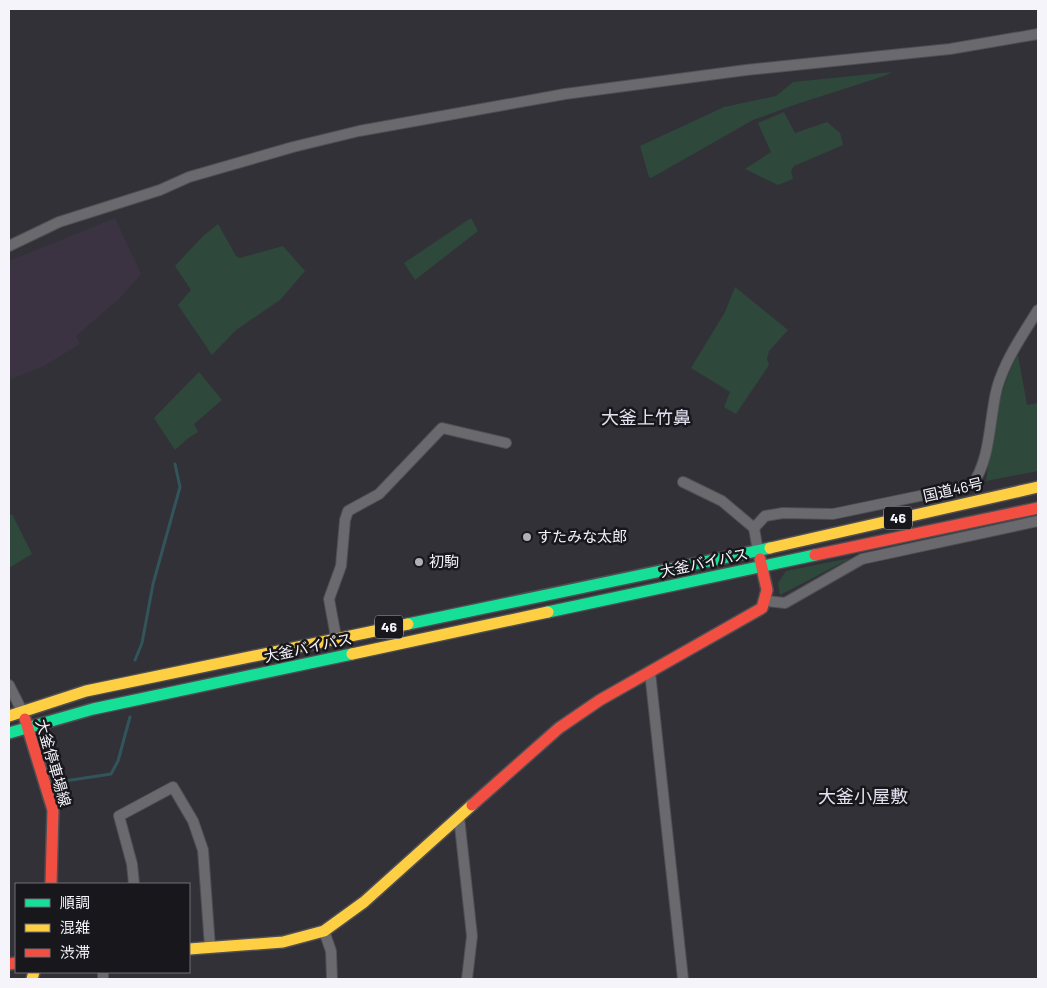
<svg xmlns="http://www.w3.org/2000/svg" width="1047" height="988" font-family="Barlow,'Noto Sans JP',sans-serif">
<style>
.industrial{fill:#3b3341}
.green{fill:#2f483c}
.lines{fill:none;stroke-linecap:round;stroke-linejoin:round}
.stream{stroke:#31555a;stroke-width:3}
.street-casing{stroke:#4f4e53;stroke-width:12}
.fast-casing{stroke:#4f4e53;stroke-width:14}
.slow-casing{stroke:#4f4e53;stroke-width:14}
.jam-casing{stroke:#4f4e53;stroke-width:14}
.street{stroke:#69696e;stroke-width:10}
.fast{stroke:#16e098;stroke-width:11}
.slow{stroke:#ffcf43;stroke-width:11}
.jam{stroke:#f24e42;stroke-width:11}
.poi-dot{fill:#b1b0b6;stroke:#18171c;stroke-width:2}
.labels{text-anchor:middle;stroke-width:5;stroke-linejoin:round;paint-order:stroke}
.shield{fill:#18171c;stroke:#b3b2b8;stroke-width:1}
.shield-label{font-size:14px;font-weight:bold;fill:#f5f4fb}
.street-label{font-size:15px;fill:#f5f4fb;stroke:#18171c}
.poi-label{font-size:15px;fill:#f5f4fb;stroke:#18171c;text-anchor:start}
.quarter-label{font-size:18px;fill:#e3e0f0;stroke:#18171c}
</style>
<rect width="100%" height="100%" fill="#323137"/>
<polygon class="industrial" points="115,218 141,274 119,299 76,336 80,344 44,366 9,380 9,261"/>
<g class="green">
<polygon points="892,72 884,76 794,105 753,120 651,178 649,177 640,146 724,107 776,96 793,82"/>
<polygon points="784,112 795,133 827,122 840,133 843,145 794,166 791,171 793,179 778,185 745,169 771,152 758,123"/>
<polygon points="471,218 478,231 415,280 404,263"/>
<polygon points="218,224 236,256 240,258 283,246 305,271 280,300 236,330 212,355 178,305 191,290 175,266 203,236"/>
<polygon points="735,287 788,330 769,351 767,359 769,365 736,414 724,407 730,392 691,368 725,312"/>
<path d="M1018,355L1027,405L1038,403V471L986,481C993,438 996,393 1018,355Z"/>
<polygon points="199,372 222,400 194,424 198,432 187,439 175,450 154,418"/>
<polygon points="12,514 32,554 9,568 9,516"/>
<polygon points="851,558 780,595 778,583 786,571"/>
</g>
<g class="lines">
<g class="stream">
<polyline points="135,660 142,643 153,584 180,487 175,464"/>
<polyline points="58,782 111,774 118,761 130,717"/>
</g>
<defs>
<g id="street">
<polyline points="9,246 59,222 160,190 189,177 293,147 359,131 565,94 746,70 950,49 1038,34"/>
<polyline points="683,482 722,501 754,528"/>
<path d="M758,551L754,528L765,516L783,513L833,514L972,485C991,459 989,419 997,388C1005,360 1023,334 1038,310"/>
<polyline points="767,601 785,603 862,559 1038,521"/>
<polyline points="336,637 329,599 341,566 345,520 348,511 379,494 442,428 506,443"/>
<polyline points="650,672 683,979"/>
<polyline points="9,685 22,711"/>
<polyline points="459,817 472,936 467,979"/>
<polyline points="134,884 132,864 119,816 173,787 193,821 203,850 210,947"/>
<polyline points="324,931 331,951 332,979"/>
<polyline points="103,979 103,972"/>
</g>
<g id="fast">
<polyline points="548,612 815,555"/>
<polyline points="408,624 770,548"/>
<polyline points="9,733 93,709 352,654"/>
</g>
<g id="slow">
<polyline points="770,548 1038,487"/>
<polyline points="352,654 548,612"/>
<polyline points="9,716 86,691 408,624"/>
<polyline points="189,949 283,942 324,931 364,902 472,805"/>
<polyline points="32,979 34,972"/>
</g>
<g id="jam">
<polyline points="815,555 1038,508"/>
<polyline points="25,719 53,810 51,884"/>
<polyline points="472,805 559,728 600,700 762,608 767,590 760,559"/>
<polyline points="9,964 16,963"/>
</g>
</defs>
<use href="#street" class="street-casing"/>
<use href="#fast" class="fast-casing"/>
<use href="#slow" class="slow-casing"/>
<use href="#jam" class="jam-casing"/>
<use href="#street" class="street"/>
<use href="#fast" class="fast"/>
<use href="#slow" class="slow"/>
<use href="#jam" class="jam"/>
</g>
<g class="poi-dot">
<circle cx="527" cy="537" r="5"/>
<circle cx="419" cy="562" r="5"/>
</g>
<g class="labels">
<g class="shield">
<rect x="884" y="506.5" width="28" height="23" rx="4"/>
<rect x="375" y="615.5" width="28" height="23" rx="4"/>
</g>
<g class="shield-label">
<text x="898" y="523">46</text>
<text x="389" y="632">46</text>
</g>
<g class="street-label">
<text transform="translate(953 490) rotate(-13)" y="5">国道46号</text>
<text transform="translate(704 563) rotate(-12)" y="5">大釜バイパス</text>
<text transform="translate(308 648) rotate(-12)" y="5">大釜バイパス</text>
<text transform="translate(53 763) rotate(74)" y="5">大釜停車場線</text>
</g>
<g class="poi-label">
<text x="537" y="542">すたみな太郎</text>
<text x="429" y="567">初駒</text>
</g>
<g class="quarter-label">
<text x="646" y="424">大釜上竹鼻</text>
<text x="863" y="803">大釜小屋敷</text>
</g>
</g>
<rect width="1047" height="988" fill="none" stroke="#f5f4fb" stroke-width="20"/>
<rect x="15" y="883" width="175" height="90" fill="#18171c" stroke="#706f75"/>
<rect x="25" y="899" width="25" height="8" fill="#16e098" stroke="#706f75"/>
<text x="60" y="908" font-size="15" fill="#f5f4fb">順調</text>
<rect x="25" y="924" width="25" height="8" fill="#ffcf43" stroke="#706f75"/>
<text x="60" y="933" font-size="15" fill="#f5f4fb">混雑</text>
<rect x="25" y="949" width="25" height="8" fill="#f24e42" stroke="#706f75"/>
<text x="60" y="958" font-size="15" fill="#f5f4fb">渋滞</text>
</svg>
